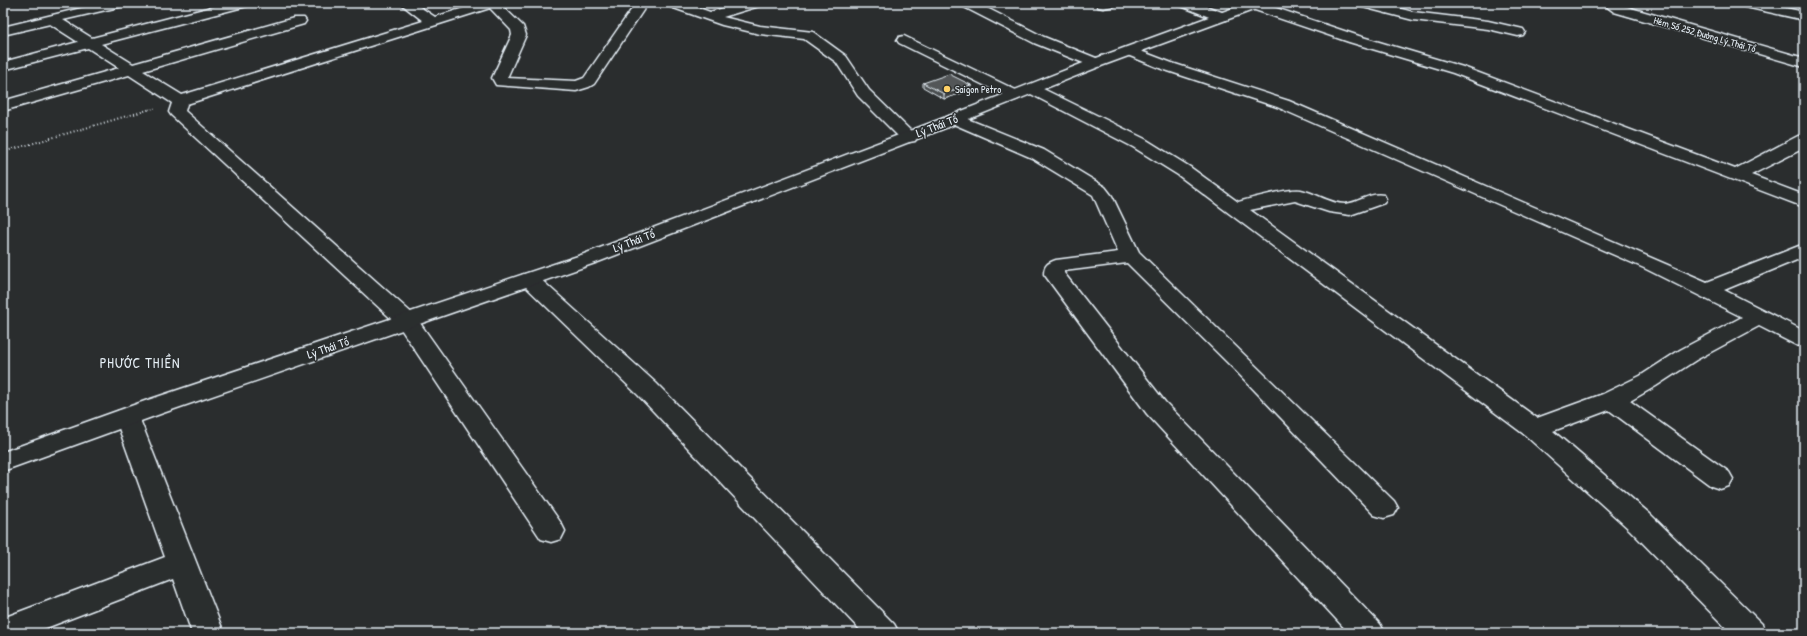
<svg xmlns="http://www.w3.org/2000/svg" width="1807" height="636" font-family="'Patrick Hand',sans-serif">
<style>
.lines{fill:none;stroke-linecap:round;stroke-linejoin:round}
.minor-casing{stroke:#e8f1f8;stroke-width:3}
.major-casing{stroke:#e8f1f8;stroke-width:3}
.path-far1{stroke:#e8f1f8;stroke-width:1.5;stroke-dasharray:0.5 2;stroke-linecap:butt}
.path{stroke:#e8f1f8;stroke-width:2;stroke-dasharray:1 2.5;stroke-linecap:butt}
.minor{fill:#2a2d2e;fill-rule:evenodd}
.major{fill:#2a2d2e;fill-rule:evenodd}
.wall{fill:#474b4d;stroke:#e8f1f8}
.shaded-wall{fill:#3a3d3e;stroke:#e8f1f8}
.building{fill:#535759;stroke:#e8f1f8}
.poi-dot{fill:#ffd166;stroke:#2a2d2e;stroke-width:1.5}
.labels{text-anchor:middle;stroke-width:3;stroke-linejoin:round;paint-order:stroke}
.far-street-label{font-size:10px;fill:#e8f1f8;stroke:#2a2d2e}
.far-poi-label{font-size:10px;fill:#e8f1f8;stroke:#2a2d2e;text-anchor:start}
.street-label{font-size:12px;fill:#e8f1f8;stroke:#2a2d2e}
.quarter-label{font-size:14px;letter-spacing:1px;fill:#e8f1f8;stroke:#2a2d2e}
</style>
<rect width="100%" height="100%" fill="#2a2d2e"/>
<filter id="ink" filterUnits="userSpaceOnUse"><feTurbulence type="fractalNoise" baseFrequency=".025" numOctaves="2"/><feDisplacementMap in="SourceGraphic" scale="8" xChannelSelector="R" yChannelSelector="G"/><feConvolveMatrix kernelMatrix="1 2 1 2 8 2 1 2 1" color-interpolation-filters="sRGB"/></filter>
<g filter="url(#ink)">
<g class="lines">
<defs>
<g id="minor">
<polygon points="102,3 124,3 123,6 63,20 92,38 227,3 248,3 247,6 101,44 133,64 294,18 304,18 306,21 304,24 143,71 182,95 423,21 400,3 414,3 435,17 480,3 499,3 523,26 526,35 507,78 576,81 584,78 636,3 648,3 594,84 589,87 576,91 496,85 492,78 512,35 511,30 490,8 187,104 185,111 415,316 561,523 565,531 561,539 551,542 541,539 399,326 171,115 169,112 172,103 129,75 3,111 3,101 119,68 88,48 3,70 3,62 78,42 50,24 3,35 3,27"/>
<polygon points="667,3 685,3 710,12 740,3 760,3 759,6 723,17 760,26 813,32 846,56 869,90 917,137 915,141 909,142 903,141 858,96 836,62 804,39 760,34 722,25 668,6"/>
<polygon points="961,3 977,3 1044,37 1101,60 1103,63 1101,66 1096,67 1091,66 1034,43 962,6"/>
<polygon points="1097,3 1115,3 1114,6 1103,8 1098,7"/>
<polygon points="1180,3 1198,3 1227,14 1229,17 1227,20 1217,20 1181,6"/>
<polygon points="1249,3 1261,3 1359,36 1463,67 1735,169 1798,136 1804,135 1804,148 1751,175 1804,195 1804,207 1453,73 1349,42 1249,8 1248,5"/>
<polygon points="1358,3 1379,3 1413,12 1488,21 1523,29 1525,32 1523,35 1518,36 1488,29 1413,20 1359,6"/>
<polygon points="1602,3 1618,3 1624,6 1804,58 1804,67 1614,12"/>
<polygon points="1740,3 1763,3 1804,12 1804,20 1741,6"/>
<polygon points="904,36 1020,92 1023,95 1020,98 1015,100 1010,98 899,43 897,40 899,37"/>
<path d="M1130,47L1172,63L1289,101L1707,282L1804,244V257L1724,290L1804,331V347L1796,345L1759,326L1696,360L1656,386L1630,401L1729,472L1733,479L1729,486L1720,489L1711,486L1609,410L1553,431L1650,514L1762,624L1767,633H1731L1630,530L1525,435L1178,175L1133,147L1027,92L1024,89L1027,86L1032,84L1037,86L1145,139L1190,167L1238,202C1254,198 1287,188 1301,190C1316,193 1330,204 1345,204C1359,203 1369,192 1384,195L1386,199L1384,203L1350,215L1329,212L1295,201L1250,210L1537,418L1603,394L1640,376L1680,350L1742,317L1644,268L1277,107L1162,69L1125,54L1123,51L1125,48Z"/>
<path d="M955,114L1044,150L1105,187L1112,196L1139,252L1394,501L1398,508L1394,515L1384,518L1374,515L1236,371L1127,263L1064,271V273L1165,402L1380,624L1385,633H1349L1147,414L1044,274C1044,265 1048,263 1056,260L1118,252L1093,195L1032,158L949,122L947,119L949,116Z"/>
<polygon points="529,273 536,275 656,383 894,624 899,633 863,633 638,395 522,283 519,279 522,275"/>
<polygon points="127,409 136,411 139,417 224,633 192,633 173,579 33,633 3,633 3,618 165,557 115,417 118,411"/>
</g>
<polygon id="major" points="1247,3 1265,3 1264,6 1101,66 961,122 598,262 163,413 3,471 3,452 145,401 584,254 949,116 1091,60"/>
</defs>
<use href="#minor" class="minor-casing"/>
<use href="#major" class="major-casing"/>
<polyline class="path-far1" points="147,110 156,108"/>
<polyline class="path" points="3,152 151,109"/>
<use href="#minor" class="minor"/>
<use href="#major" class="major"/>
</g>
<polygon class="wall" points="923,83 971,85 971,90 944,99 923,87"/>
<polygon class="shaded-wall" points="971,85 971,90 944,99 944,94"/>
<polygon class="building" points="949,74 971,85 944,94 923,83"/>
</g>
<circle class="poi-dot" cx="947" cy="89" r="4"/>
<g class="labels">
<g class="far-street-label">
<text transform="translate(1705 34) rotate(16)" y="4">Hẻm Số 252 Đường Lý Thái Tổ</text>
</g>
<g class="far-poi-label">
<text x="955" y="93">Saigon Petro</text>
</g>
<g class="street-label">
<text transform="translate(937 126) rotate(-21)" y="4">Lý Thái Tổ</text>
<text transform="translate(634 241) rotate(-21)" y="4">Lý Thái Tổ</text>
<text transform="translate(328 348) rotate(-19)" y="4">Lý Thái Tổ</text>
</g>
<g class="quarter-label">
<text x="140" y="368">PHƯỚC THIỀN</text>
</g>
</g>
<rect width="1807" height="636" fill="none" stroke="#2a2d2e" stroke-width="16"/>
<rect x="8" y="8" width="1791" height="620" fill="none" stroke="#e8f1f8" stroke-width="1.5" filter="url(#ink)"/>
</svg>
